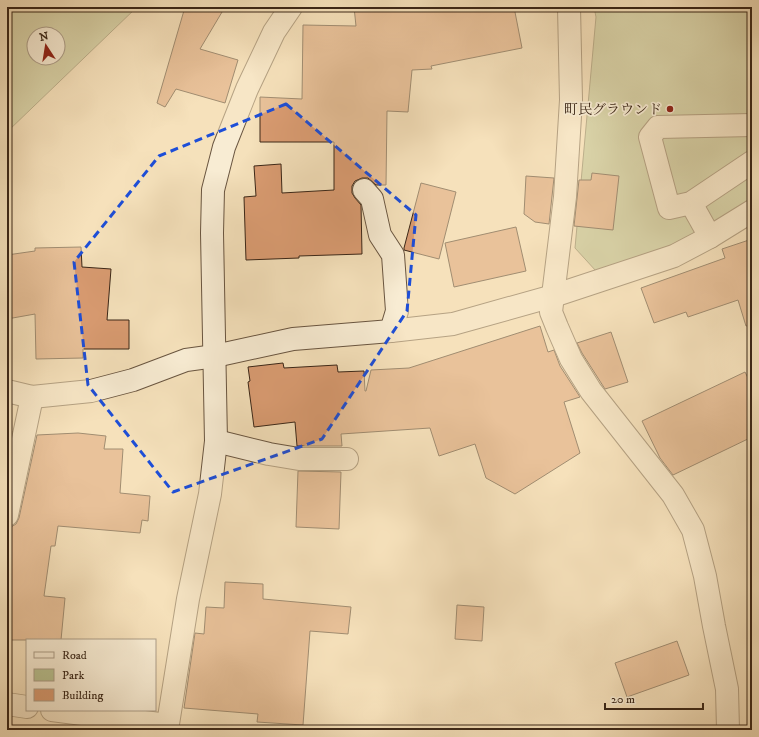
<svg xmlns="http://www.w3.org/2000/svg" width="759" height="737" font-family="'IM FELL DW Pica','Noto Serif JP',serif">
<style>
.green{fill:#b9c392;stroke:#7a7454;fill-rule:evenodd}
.building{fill:#da9c72;stroke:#3a2617}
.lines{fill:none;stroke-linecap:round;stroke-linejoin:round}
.minor-casing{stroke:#695540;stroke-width:24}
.minor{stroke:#f8ecd3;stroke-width:22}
.marked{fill:none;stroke:#1d4ed8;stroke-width:3;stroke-dasharray:8 5;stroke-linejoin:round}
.poi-dot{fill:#8f2418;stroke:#f8ecd3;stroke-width:1.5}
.labels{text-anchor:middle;stroke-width:3.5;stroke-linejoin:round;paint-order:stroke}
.poi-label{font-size:14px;fill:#3a2617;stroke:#f8ecd3;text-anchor:end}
</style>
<rect width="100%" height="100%" fill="#f5e1bb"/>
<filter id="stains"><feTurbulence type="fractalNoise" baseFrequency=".005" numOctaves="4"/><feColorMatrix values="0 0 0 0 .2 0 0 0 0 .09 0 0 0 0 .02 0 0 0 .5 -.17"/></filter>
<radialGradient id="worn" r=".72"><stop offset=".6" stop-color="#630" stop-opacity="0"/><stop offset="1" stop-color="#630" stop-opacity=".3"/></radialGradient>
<g class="green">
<path d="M7,7H137L7,132ZM34,34H58V58H34Z"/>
<polygon points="594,7 752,7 752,201 689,239 596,271 575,248 596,17"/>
</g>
<g class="building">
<polygon points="185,7 225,7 200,49 238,60 225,103 176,89 165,107 157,103"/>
<polygon points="354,7 514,7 522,48 431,66 432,69 412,70 408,112 387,111 386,185 376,185 368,178 362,178 355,181 352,186 352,193 355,198 361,205 362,254 299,256 299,258 246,260 244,197 256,196 254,166 281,164 282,193 334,190 334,142 260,142 260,97 302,99 303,25 356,26"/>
<polygon points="592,173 619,176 613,230 574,226 579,180 591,180"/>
<polygon points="526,176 554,178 549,224 535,222 524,214"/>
<polygon points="421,183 456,192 439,259 404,250 404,248"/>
<polygon points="516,227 526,271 454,287 445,243"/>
<polygon points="752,239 752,325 746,326 738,300 688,317 686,312 654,323 641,288 725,258 722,249"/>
<polygon points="81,247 82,267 111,269 107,320 129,320 129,349 83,349 83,358 36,359 35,314 7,319 7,255 35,251 35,248"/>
<polygon points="540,326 548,352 554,350 560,366 580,397 564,402 580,453 515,494 486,478 475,444 439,456 430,428 341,434 342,446 297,446 295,422 254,427 248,382 250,381 248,367 283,363 284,368 337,365 338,372 364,371 365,391 366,391 371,370 409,368"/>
<polygon points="611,332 628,382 605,389 582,353 577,343"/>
<polygon points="745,372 752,386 752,437 673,475 660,458 642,421"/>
<polygon points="7,430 12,431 7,455"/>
<polygon points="78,433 106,436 104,449 123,449 120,493 150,496 148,521 142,520 140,533 58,526 55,546 51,546 44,596 65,598 61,640 7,640 7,527 11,527 16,524 19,518 37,435"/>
<polygon points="298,471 341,472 339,529 296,527"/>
<polygon points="225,582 263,584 263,599 351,607 348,634 310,631 303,725 257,722 258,714 184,708 195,633 204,634 206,607 224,608"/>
<polygon points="457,605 484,607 482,641 455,639"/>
<polygon points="677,641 689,675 627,697 615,663"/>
</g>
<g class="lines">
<defs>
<g id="minor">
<polyline points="569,7 571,100 565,197 551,312 557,327 571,359 591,391 673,495 693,530 705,576 714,626 727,689 728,730"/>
<polyline points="752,125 658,127 650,137 669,208 691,203 752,162"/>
<polyline points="364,190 372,199 380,235 393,255 397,311 391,331"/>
<polyline points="691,203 710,237"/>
<polyline points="7,391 32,397 91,391 133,380 186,360 215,356 293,339 391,331 453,324 553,296 674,256 710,237 752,211"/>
<polyline points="216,441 269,454 299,459 347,459"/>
<polyline points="7,515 32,397"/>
<polyline points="7,704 27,707"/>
<polyline points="52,710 167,725"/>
<polyline points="167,730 188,599 210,494 216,441 212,233 213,190 224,147 247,89 274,32 291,7"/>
</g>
</defs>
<use href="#minor" class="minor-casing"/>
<use href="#minor" class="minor"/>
</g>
<path d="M0 0H759V737H0ZM286,104L416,215L407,311L322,439L173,492L88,385L74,262L159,156Z" fill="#f5e1bb" fill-opacity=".55" fill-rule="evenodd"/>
<path class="marked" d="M286,104L416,215L407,311L322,439L173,492L88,385L74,262L159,156Z"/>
<circle class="poi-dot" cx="670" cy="109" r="4"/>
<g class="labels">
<g class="poi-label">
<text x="662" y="114">町民グラウンド</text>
</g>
</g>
<rect width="759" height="737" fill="none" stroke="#f5e1bb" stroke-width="24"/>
<rect x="8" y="8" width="743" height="721" fill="none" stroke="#3a2617" stroke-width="2"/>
<rect x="12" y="12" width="735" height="713" fill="none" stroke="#3a2617"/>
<rect x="26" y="639" width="130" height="72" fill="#f8ecd3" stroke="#ac9d88"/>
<rect x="34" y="652" width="20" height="6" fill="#f8ecd3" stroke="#ac9d88"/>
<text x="62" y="659" font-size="12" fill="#3a2617">Road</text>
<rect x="34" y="669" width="20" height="12" fill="#b9c392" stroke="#ac9d88"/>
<text x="62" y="679" font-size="12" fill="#3a2617">Park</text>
<rect x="34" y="689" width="20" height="12" fill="#da9c72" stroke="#ac9d88"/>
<text x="62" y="699" font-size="12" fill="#3a2617">Building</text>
<g transform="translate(46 46) rotate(348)"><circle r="19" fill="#f8ecd3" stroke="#ac9d88"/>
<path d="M0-3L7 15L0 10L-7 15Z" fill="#8f2418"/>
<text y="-6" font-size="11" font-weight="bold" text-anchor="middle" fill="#3a2617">N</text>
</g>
<path d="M605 703v6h98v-6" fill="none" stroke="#3a2617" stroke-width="2"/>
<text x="611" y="703" font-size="12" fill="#3a2617" stroke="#f8ecd3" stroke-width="3" paint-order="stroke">20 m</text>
<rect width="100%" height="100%" filter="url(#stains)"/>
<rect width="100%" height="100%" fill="url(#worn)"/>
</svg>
